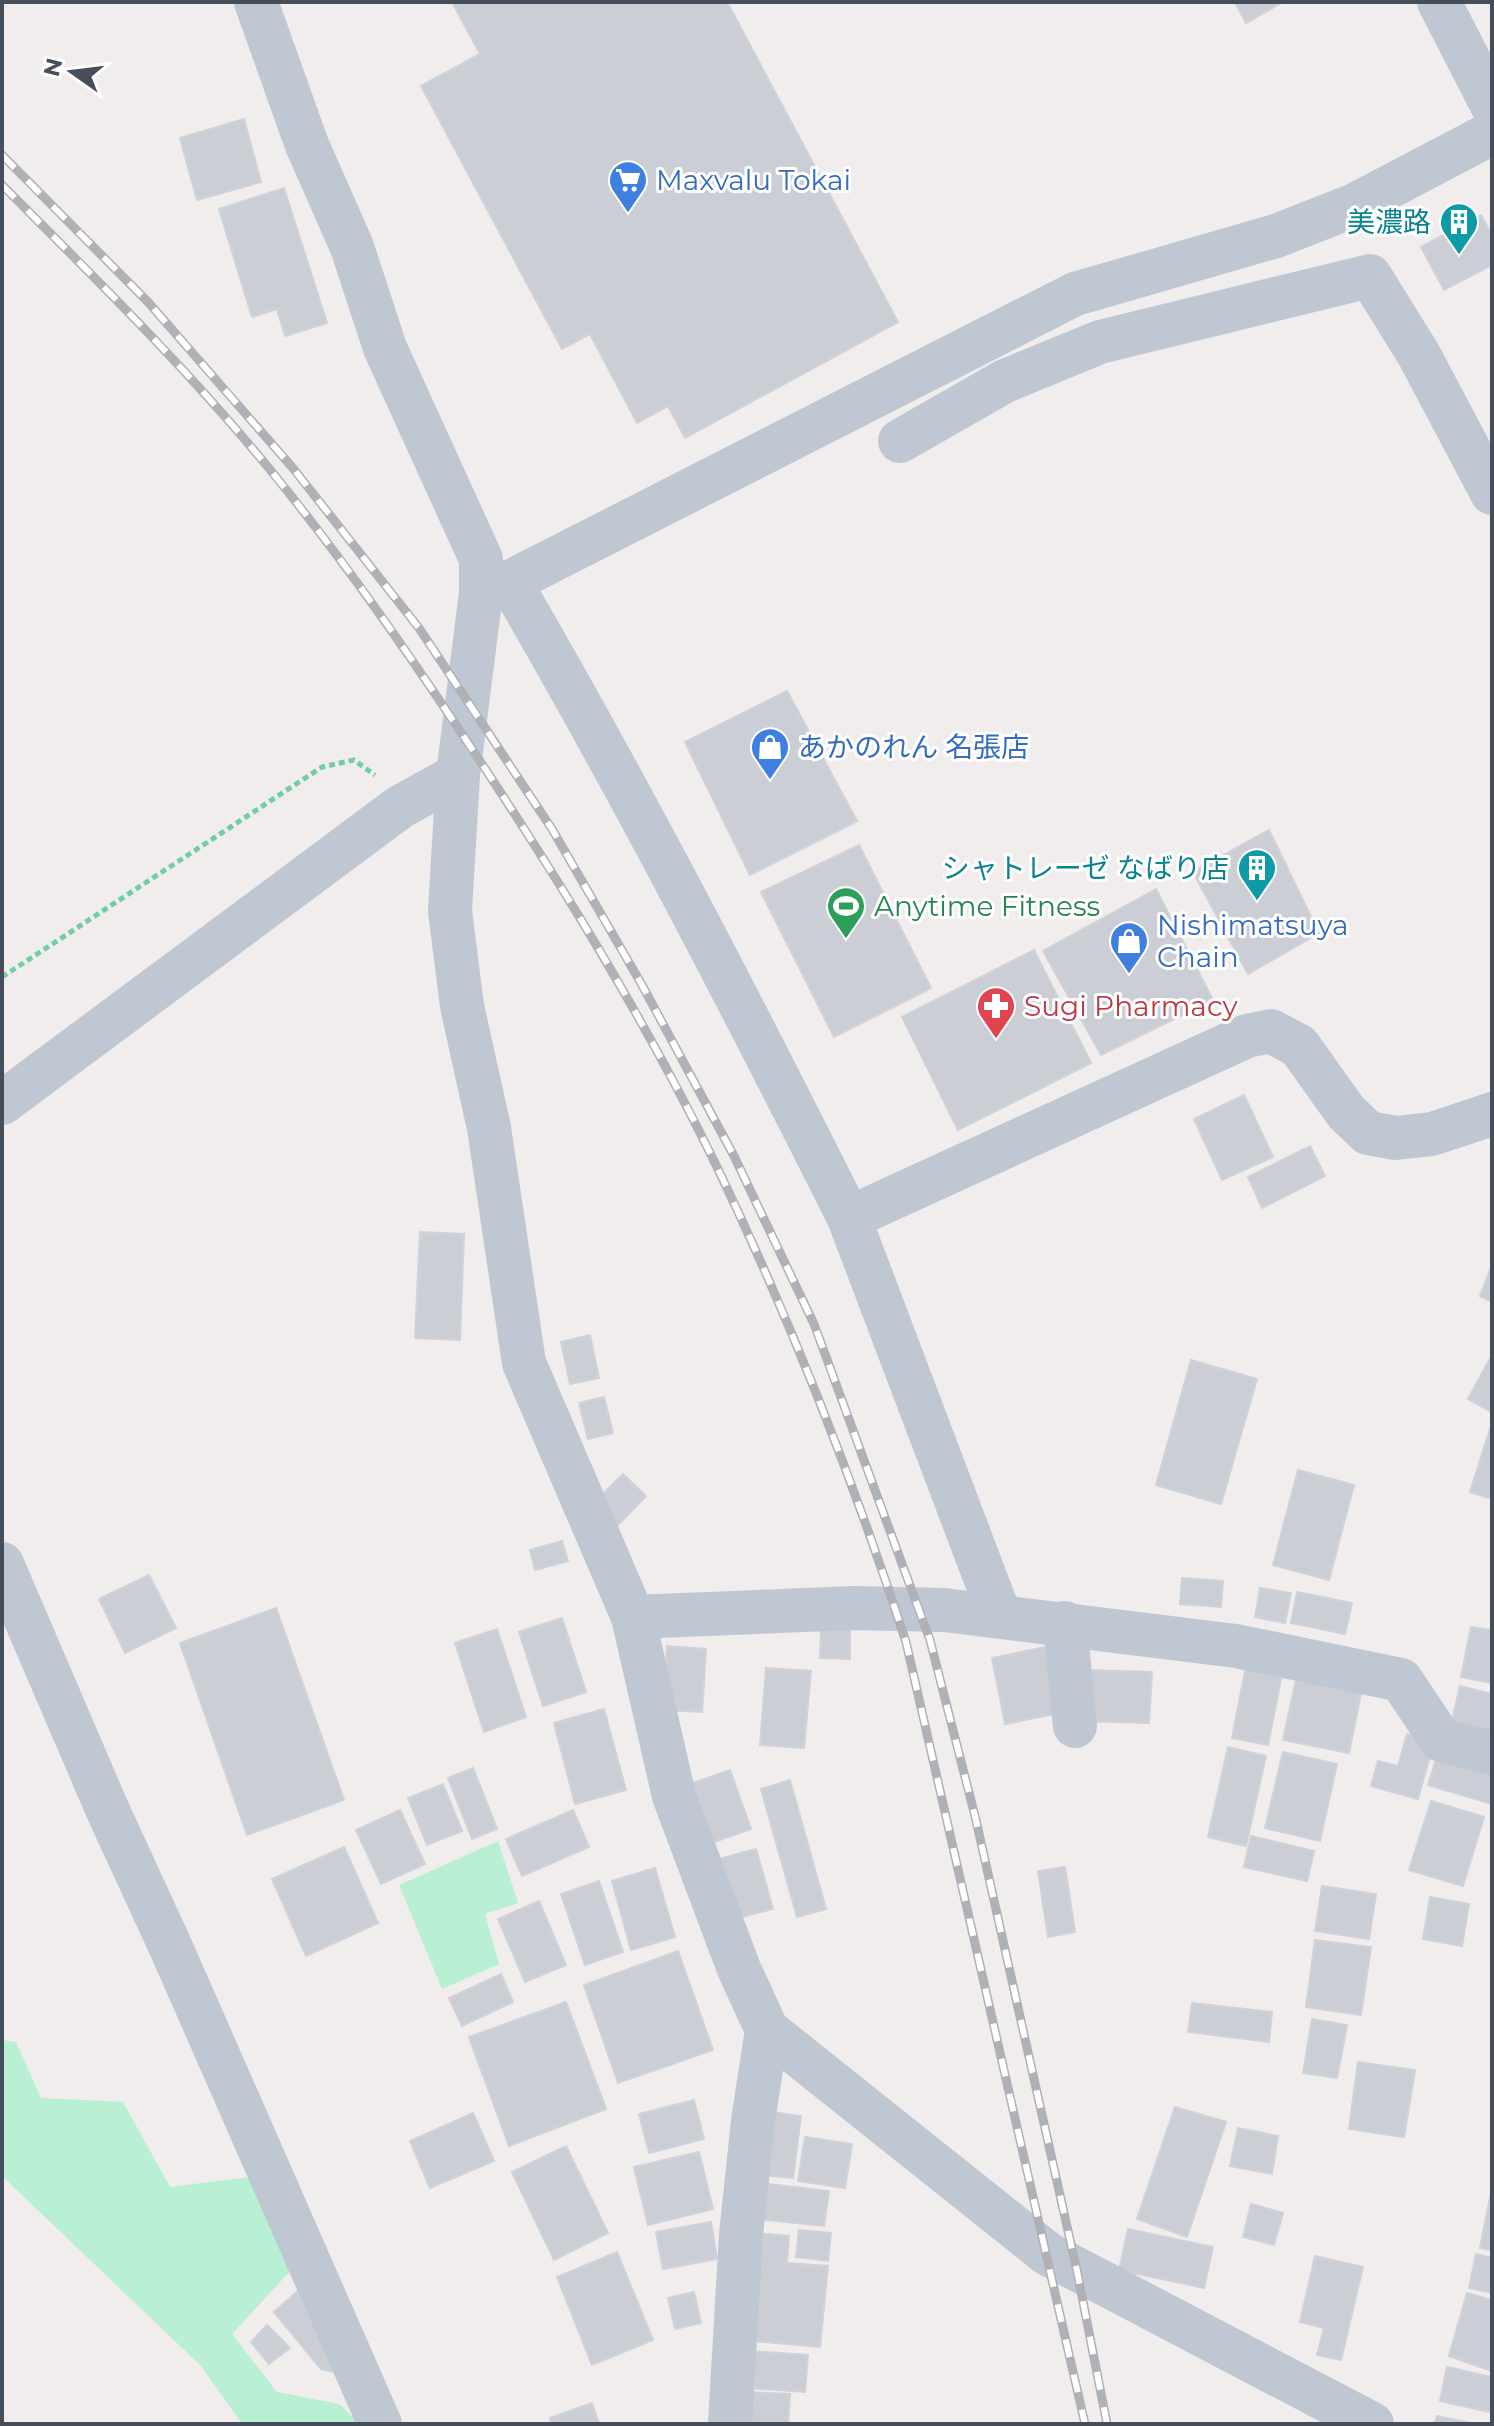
<svg xmlns="http://www.w3.org/2000/svg" width="1494" height="2426" font-family="Montserrat,'Noto Sans JP',sans-serif">
<style>
.green{fill:#b9efd2}
.building{fill:#ccced5;stroke:#d0d2d9;stroke-width:2}
.lines{fill:none;stroke-linecap:round;stroke-linejoin:round}
.path{stroke:#71cda7;stroke-width:5;stroke-dasharray:6 4;stroke-linecap:butt}
.minor{stroke:#bfc8d2;stroke-width:44}
.rail-casing{stroke:#afb1b7;stroke-width:9}
.rail{stroke:#fff;stroke-width:6;stroke-dasharray:18;stroke-linecap:butt}
.labels{text-anchor:middle;stroke-width:6;stroke-linejoin:round;paint-order:stroke}
.shop-label{font-size:28px;fill:#366cbe;stroke:#fff;text-anchor:start}
.culture-label{font-size:28px;fill:#0d838f;stroke:#fff;text-anchor:end}
.leisure-label{font-size:28px;fill:#27864d;stroke:#fff;text-anchor:start}
.health-label{font-size:28px;fill:#be3a42;stroke:#fff;text-anchor:start}
</style>
<rect width="100%" height="100%" fill="#f0edec"/>
<g class="green">
<polygon points="498,1841 518,1903 485,1914 499,1964 442,1989 399,1885"/>
<polygon points="2,2040 16,2042 41,2098 123,2102 170,2187 258,2176 294,2267 232,2334 277,2392 339,2404 361,2424 242,2424 201,2366 2,2176"/>
</g>
<g class="building">
<polygon points="452,2 727,2 898,322 685,438 668,406 637,423 590,334 562,349 421,86 480,54"/>
<polygon points="1235,2 1283,2 1246,23"/>
<polygon points="244,119 261,182 197,200 180,138"/>
<polygon points="284,188 327,323 285,336 277,309 252,317 219,209"/>
<polygon points="1481,215 1492,236 1492,265 1444,290 1421,247"/>
<polygon points="787,691 857,821 750,875 685,742"/>
<polygon points="1269,830 1319,933 1248,974 1193,872"/>
<polygon points="859,845 931,988 834,1037 761,892"/>
<polygon points="1156,889 1213,1000 1101,1055 1043,951"/>
<polygon points="1034,950 1091,1063 958,1130 902,1017"/>
<polygon points="1244,1095 1273,1157 1222,1180 1194,1119"/>
<polygon points="1310,1146 1325,1176 1262,1208 1248,1177"/>
<polygon points="420,1232 464,1234 460,1340 415,1338"/>
<polygon points="1490,1270 1492,1271 1492,1302 1480,1296"/>
<polygon points="590,1335 599,1378 570,1384 561,1342"/>
<polygon points="1492,1355 1492,1412 1468,1399"/>
<polygon points="1191,1360 1257,1379 1221,1504 1156,1485"/>
<polygon points="604,1397 613,1433 588,1439 579,1403"/>
<polygon points="1490,1429 1492,1430 1492,1499 1470,1492"/>
<polygon points="1298,1470 1354,1485 1329,1580 1273,1565"/>
<polygon points="623,1474 646,1496 615,1528 592,1505"/>
<polygon points="562,1541 568,1561 535,1570 530,1550"/>
<polygon points="149,1575 176,1628 125,1653 99,1599"/>
<polygon points="1182,1578 1223,1581 1221,1607 1180,1604"/>
<polygon points="1260,1588 1291,1593 1285,1623 1255,1617"/>
<polygon points="1297,1592 1352,1603 1345,1634 1291,1623"/>
<polygon points="276,1608 344,1800 247,1835 180,1643"/>
<polygon points="562,1618 586,1692 543,1706 519,1632"/>
<polygon points="821,1626 850,1627 850,1659 820,1658"/>
<polygon points="1471,1627 1492,1630 1492,1683 1461,1677"/>
<polygon points="497,1629 526,1717 484,1732 455,1643"/>
<polygon points="667,1646 706,1649 702,1712 663,1710"/>
<polygon points="1046,1647 1060,1713 1005,1724 992,1658"/>
<polygon points="1248,1656 1284,1664 1268,1745 1232,1738"/>
<polygon points="1299,1666 1364,1679 1349,1753 1283,1740"/>
<polygon points="766,1668 811,1671 804,1748 760,1745"/>
<polygon points="1085,1670 1152,1672 1149,1723 1083,1721"/>
<polygon points="1460,1686 1492,1694 1492,1738 1450,1729"/>
<polygon points="604,1709 626,1790 575,1804 554,1723"/>
<polygon points="1407,1734 1434,1742 1418,1799 1371,1786 1378,1761 1398,1766"/>
<polygon points="1228,1747 1266,1756 1246,1846 1208,1837"/>
<polygon points="1283,1752 1337,1764 1320,1841 1265,1828"/>
<polygon points="1438,1753 1492,1769 1492,1804 1428,1785"/>
<polygon points="473,1768 497,1829 472,1839 448,1778"/>
<polygon points="730,1770 751,1829 706,1845 684,1786"/>
<polygon points="790,1780 826,1909 797,1917 761,1789"/>
<polygon points="443,1784 462,1831 427,1845 408,1798"/>
<polygon points="1431,1801 1484,1817 1463,1886 1409,1870"/>
<polygon points="400,1810 425,1864 381,1884 356,1830"/>
<polygon points="573,1810 589,1847 522,1876 506,1839"/>
<polygon points="1251,1836 1314,1851 1307,1881 1244,1867"/>
<polygon points="344,1847 378,1923 306,1956 272,1879"/>
<polygon points="756,1849 773,1909 734,1919 719,1859"/>
<polygon points="1065,1867 1075,1932 1048,1937 1038,1871"/>
<polygon points="655,1868 675,1937 631,1950 612,1881"/>
<polygon points="599,1881 623,1952 585,1965 561,1894"/>
<polygon points="1322,1886 1376,1894 1369,1939 1315,1931"/>
<polygon points="1430,1897 1469,1904 1462,1946 1423,1939"/>
<polygon points="539,1901 566,1965 525,1982 498,1919"/>
<polygon points="1315,1940 1371,1947 1361,2015 1306,2007"/>
<polygon points="678,1951 713,2050 618,2083 584,1985"/>
<polygon points="501,1974 513,2002 462,2026 449,1998"/>
<polygon points="566,2002 606,2109 509,2146 469,2037"/>
<polygon points="1192,2003 1272,2012 1269,2042 1188,2032"/>
<polygon points="1312,2019 1347,2025 1337,2078 1303,2073"/>
<polygon points="1358,2062 1415,2070 1404,2137 1349,2129"/>
<polygon points="694,2100 704,2139 649,2153 639,2114"/>
<polygon points="1175,2107 1226,2122 1187,2237 1137,2219"/>
<polygon points="765,2111 801,2116 793,2178 758,2175"/>
<polygon points="473,2113 494,2161 430,2188 410,2141"/>
<polygon points="1238,2128 1278,2136 1272,2174 1230,2166"/>
<polygon points="805,2137 852,2144 845,2188 798,2181"/>
<polygon points="566,2146 608,2233 554,2260 512,2172"/>
<polygon points="699,2152 713,2209 648,2225 634,2167"/>
<polygon points="760,2183 829,2191 824,2226 757,2219"/>
<polygon points="1492,2187 1492,2250 1480,2248"/>
<polygon points="1251,2204 1283,2213 1274,2245 1243,2237"/>
<polygon points="711,2222 717,2259 663,2269 656,2232"/>
<polygon points="1128,2229 1213,2247 1204,2288 1119,2270"/>
<polygon points="799,2230 831,2233 828,2261 796,2257"/>
<polygon points="752,2233 789,2236 787,2263 828,2266 820,2347 741,2340"/>
<polygon points="617,2252 653,2340 592,2365 557,2277"/>
<polygon points="1476,2254 1492,2258 1492,2293 1469,2288"/>
<polygon points="1315,2256 1363,2267 1341,2360 1317,2355 1324,2328 1300,2322"/>
<polygon points="298,2291 335,2372 321,2369 274,2312"/>
<polygon points="694,2292 701,2323 675,2329 668,2298"/>
<polygon points="1467,2293 1492,2300 1492,2371 1449,2356"/>
<polygon points="267,2325 290,2348 269,2364 251,2342"/>
<polygon points="750,2351 808,2355 805,2392 747,2388"/>
<polygon points="1447,2367 1492,2377 1490,2412 1440,2401"/>
<polygon points="747,2392 790,2394 788,2424 746,2424"/>
<polygon points="592,2403 599,2424 552,2424 550,2418"/>
<polygon points="1437,2416 1476,2424 1435,2424"/>
</g>
<g class="lines">
<polyline class="path" points="2,977 322,767 354,760 375,775"/>
<g class="minor">
<polyline points="256,2 307,145 352,247 385,348 481,559 481,593 458,775 450,911 462,1006 489,1128 524,1363 633,1617 674,1796 739,1969 767,2030 1048,2254 1372,2424"/>
<polyline points="1439,2 1492,105"/>
<polyline points="900,441 1005,381 1100,342 1370,276 1419,355 1492,493"/>
<path d="M510,582C631,790 741,1003 849,1218L1247,1036L1271,1031L1299,1046L1346,1112L1368,1133L1396,1138L1432,1134L1492,1114"/>
<polyline points="481,593 510,582 1075,294 1276,236 1355,205 1492,133"/>
<polyline points="2,1103 400,807 458,775"/>
<polyline points="849,1218 999,1614"/>
<polyline points="2,1564 108,1811 172,1950 380,2424"/>
<polyline points="633,1617 854,1608 944,1610 1236,1646 1401,1680 1441,1740 1492,1753"/>
<polyline points="1065,1623 1075,1726"/>
<polyline points="730,2424 741,2235 753,2121 767,2030"/>
</g>
<defs>
<g id="rail">
<polyline points="2,155 148,302 292,467 419,628 552,829 642,985 734,1156 814,1324 930,1640 976,1820 1077,2271 1107,2424"/>
<path d="M2,185C96,279 192,373 276,477C342,558 402,644 460,731C553,870 642,1013 716,1165C790,1319 853,1479 906,1642L1085,2424"/>
</g>
</defs>
<use href="#rail" class="rail-casing"/>
<use href="#rail" class="rail"/>
</g>
<defs>
<symbol id="supermarket-pin" viewBox="-11 -11 22 30"><path d="M0 17L-7.5 6A9.5 9.5 0 1 1 7.5 6Z" fill="#3f7fe0" stroke="#fff"/><path d="M-6-5.5h2.5l.6 2H6L4.5 2H-2.5L-4.4-4H-6ZM-1.5 3.2a1.3 1.3 0 1 0 .1 0ZM3 3.2a1.3 1.3 0 1 0 .1 0Z" fill="#fff"/></symbol>
<symbol id="building-pin" viewBox="-11 -11 22 30"><path d="M0 17L-7.5 6A9.5 9.5 0 1 1 7.5 6Z" fill="#0f9aa8" stroke="#fff"/><path d="M-4-6H4V6H1V3H-1V6H-4ZM-2.5-4.3h1.7v1.8h-1.7ZM.8-4.3h1.7v1.8H.8ZM-2.5-1h1.7V.8h-1.7ZM.8-1h1.7V.8H.8Z" fill="#fff"/></symbol>
<symbol id="shop-pin" viewBox="-11 -11 22 30"><path d="M0 17L-7.5 6A9.5 9.5 0 1 1 7.5 6Z" fill="#3f7fe0" stroke="#fff"/><path d="M-5-2.5h2.3a2.7 3.5 0 0 1 5.4 0H5L5.5 6h-11ZM-1.5-2.5h3a1.5 2.3 0 0 0-3 0Z" fill="#fff"/></symbol>
<symbol id="stadium-pin" viewBox="-11 -11 22 30"><path d="M0 17L-7.5 6A9.5 9.5 0 1 1 7.5 6Z" fill="#2e9e5b" stroke="#fff"/><path d="M0-5a6.5 5 0 1 0 0 10a6.5 5 0 1 0 0-10ZM-3.5-1.8h7v3.6h-7Z" fill="#fff"/></symbol>
<symbol id="pharmacy-pin" viewBox="-11 -11 22 30"><path d="M0 17L-7.5 6A9.5 9.5 0 1 1 7.5 6Z" fill="#e0444e" stroke="#fff"/><path d="M-2-6h4v4h4v4h-4v4h-4v-4h-4v-4h4Z" fill="#fff"/></symbol>
</defs>
<g fill-rule="evenodd">
<use href="#supermarket-pin" x="606" y="158" width="44" height="60"/>
<use href="#building-pin" x="1437" y="200" width="44" height="60"/>
<use href="#shop-pin" x="748" y="725" width="44" height="60"/>
<use href="#building-pin" x="1235" y="846" width="44" height="60"/>
<use href="#stadium-pin" x="824" y="884" width="44" height="60"/>
<use href="#shop-pin" x="1107" y="919" width="44" height="60"/>
<use href="#pharmacy-pin" x="974" y="984" width="44" height="60"/>
</g>
<g class="labels">
<g class="shop-label">
<text x="656" y="190">Maxvalu Tokai</text>
<text x="798" y="757">あかのれん 名張店</text>
<text x="1157" y="935">Nishimatsuya<tspan x="1157" dy="32">Chain</tspan></text>
</g>
<g class="culture-label">
<text x="1431" y="232">美濃路</text>
<text x="1229" y="878">シャトレーゼ なばり店</text>
</g>
<g class="leisure-label">
<text x="874" y="916">Anytime Fitness</text>
</g>
<g class="health-label">
<text x="1024" y="1016">Sugi Pharmacy</text>
</g>
</g>
<rect width="1494" height="2426" fill="none" stroke="#454e5a" stroke-width="8"/>
<g transform="translate(72 72) rotate(284)" stroke="#ffffff" stroke-width="6" paint-order="stroke">
<path d="M0-6L14 30L0 20L-14 30Z" fill="#454e5a"/>
<text y="-12" font-size="22" font-weight="bold" text-anchor="middle" fill="#454e5a">N</text>
</g>
</svg>
